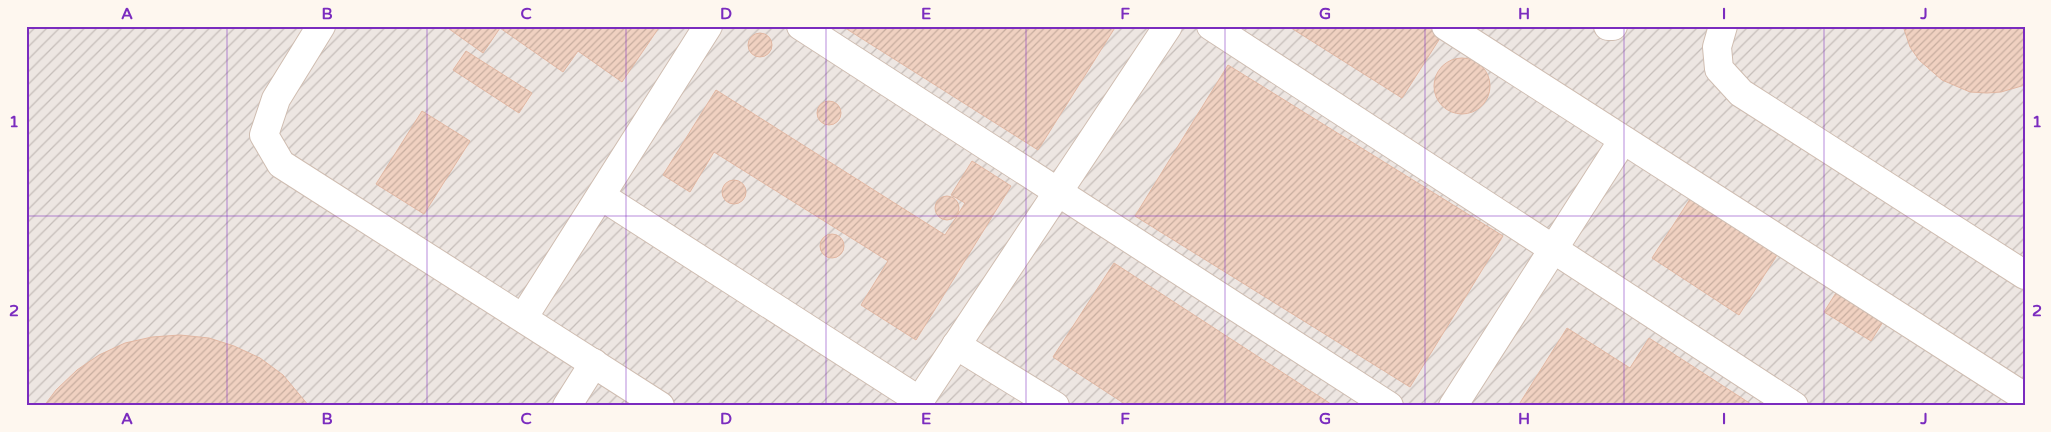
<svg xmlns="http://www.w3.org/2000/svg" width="2051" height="432" font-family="'Varela Round',sans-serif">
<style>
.industrial{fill:url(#industrial-furrows)}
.building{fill:url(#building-hatch);stroke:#e2b7a2}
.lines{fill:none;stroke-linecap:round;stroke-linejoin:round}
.minor-casing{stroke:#cfbdb1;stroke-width:30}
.minor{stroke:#fff;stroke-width:28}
.grid{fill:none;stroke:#7b2cbf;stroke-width:1;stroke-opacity:0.55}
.neatline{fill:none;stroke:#7b2cbf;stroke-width:2}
.grid-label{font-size:16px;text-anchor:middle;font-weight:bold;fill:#7b2cbf}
</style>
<defs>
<pattern id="industrial-furrows" width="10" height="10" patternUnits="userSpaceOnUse" patternTransform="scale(1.25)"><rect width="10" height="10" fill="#ede6e2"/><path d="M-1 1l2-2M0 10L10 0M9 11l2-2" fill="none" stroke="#c5bdb9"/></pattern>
<pattern id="building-hatch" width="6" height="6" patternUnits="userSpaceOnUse" patternTransform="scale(1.25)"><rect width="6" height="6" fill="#f0d1c1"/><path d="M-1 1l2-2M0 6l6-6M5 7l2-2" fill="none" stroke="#c7ad9f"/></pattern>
</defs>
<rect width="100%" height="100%" fill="#fcf3e9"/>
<rect class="industrial" x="26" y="26" width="1999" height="380"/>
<g class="building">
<polygon points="445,26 660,26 622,82 578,51 563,72 500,28 483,53"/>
<polygon points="842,26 1116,26 1038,150"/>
<polygon points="1288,26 1428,26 1442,35 1402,98"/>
<polygon points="1903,26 2025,26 2025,85 2001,92 1987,93 1970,92 1942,80 1919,60 1910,47"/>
<circle cx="760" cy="45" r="12"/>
<polygon points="466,51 532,93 519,113 453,70"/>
<circle cx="1462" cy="86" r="28"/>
<polygon points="1228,65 1503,236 1410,387 1135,216"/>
<polygon points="716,90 945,235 965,203 951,195 972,161 1011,186 916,340 861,305 888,261 714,152 690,192 663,175"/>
<circle cx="829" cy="113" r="12"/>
<polygon points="422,111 470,141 424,214 376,184"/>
<circle cx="734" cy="192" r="12"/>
<polygon points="1692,196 1779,252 1739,315 1652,258"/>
<circle cx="947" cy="208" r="12"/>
<circle cx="832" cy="246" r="12"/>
<polygon points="1114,263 1334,406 1128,406 1053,357"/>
<polygon points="1839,288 1886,317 1871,341 1824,312"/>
<polygon points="1567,328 1630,368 1649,338 1754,406 1518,406"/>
<polygon points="180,335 209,338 234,346 260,358 283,375 309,406 44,406 56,390 77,370 99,355 125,343 152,337"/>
</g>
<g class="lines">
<defs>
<g id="minor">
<polyline points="321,26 276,99 264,135 281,164 660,406"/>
<polyline points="801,26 1389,406"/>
<polyline points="1211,26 1794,406"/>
<polyline points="1446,26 2023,396"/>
<polyline points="1608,26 1613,26"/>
<polyline points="1723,26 1717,47 1719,69 1741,93 2025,275"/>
<polyline points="601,196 920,401"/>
<polyline points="523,318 708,26"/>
<polyline points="956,345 1055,406"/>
<polyline points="567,406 594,363"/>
<polyline points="916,406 1168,26"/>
<polyline points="1453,406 1623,140"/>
</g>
</defs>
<use href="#minor" class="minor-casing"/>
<use href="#minor" class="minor"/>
</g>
<path class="grid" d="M227,26V406M427,26V406M626,26V406M826,26V406M1026,26V406M1225,26V406M1425,26V406M1624,26V406M1824,26V406M26,216H2025"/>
<rect width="2051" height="432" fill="none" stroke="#fef7ef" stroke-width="55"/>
<rect x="28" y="28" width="1996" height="376" class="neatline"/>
<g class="grid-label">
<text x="127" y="19">A</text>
<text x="327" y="19">B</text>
<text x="526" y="19">C</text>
<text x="726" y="19">D</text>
<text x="926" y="19">E</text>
<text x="1125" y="19">F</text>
<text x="1325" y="19">G</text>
<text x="1524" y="19">H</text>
<text x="1724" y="19">I</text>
<text x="1924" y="19">J</text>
<text x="14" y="127">1</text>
<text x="2037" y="127">1</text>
<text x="14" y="316">2</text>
<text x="2037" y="316">2</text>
<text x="127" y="424">A</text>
<text x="327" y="424">B</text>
<text x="526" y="424">C</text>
<text x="726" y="424">D</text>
<text x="926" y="424">E</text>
<text x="1125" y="424">F</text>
<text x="1325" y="424">G</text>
<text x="1524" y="424">H</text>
<text x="1724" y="424">I</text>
<text x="1924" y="424">J</text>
</g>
</svg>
